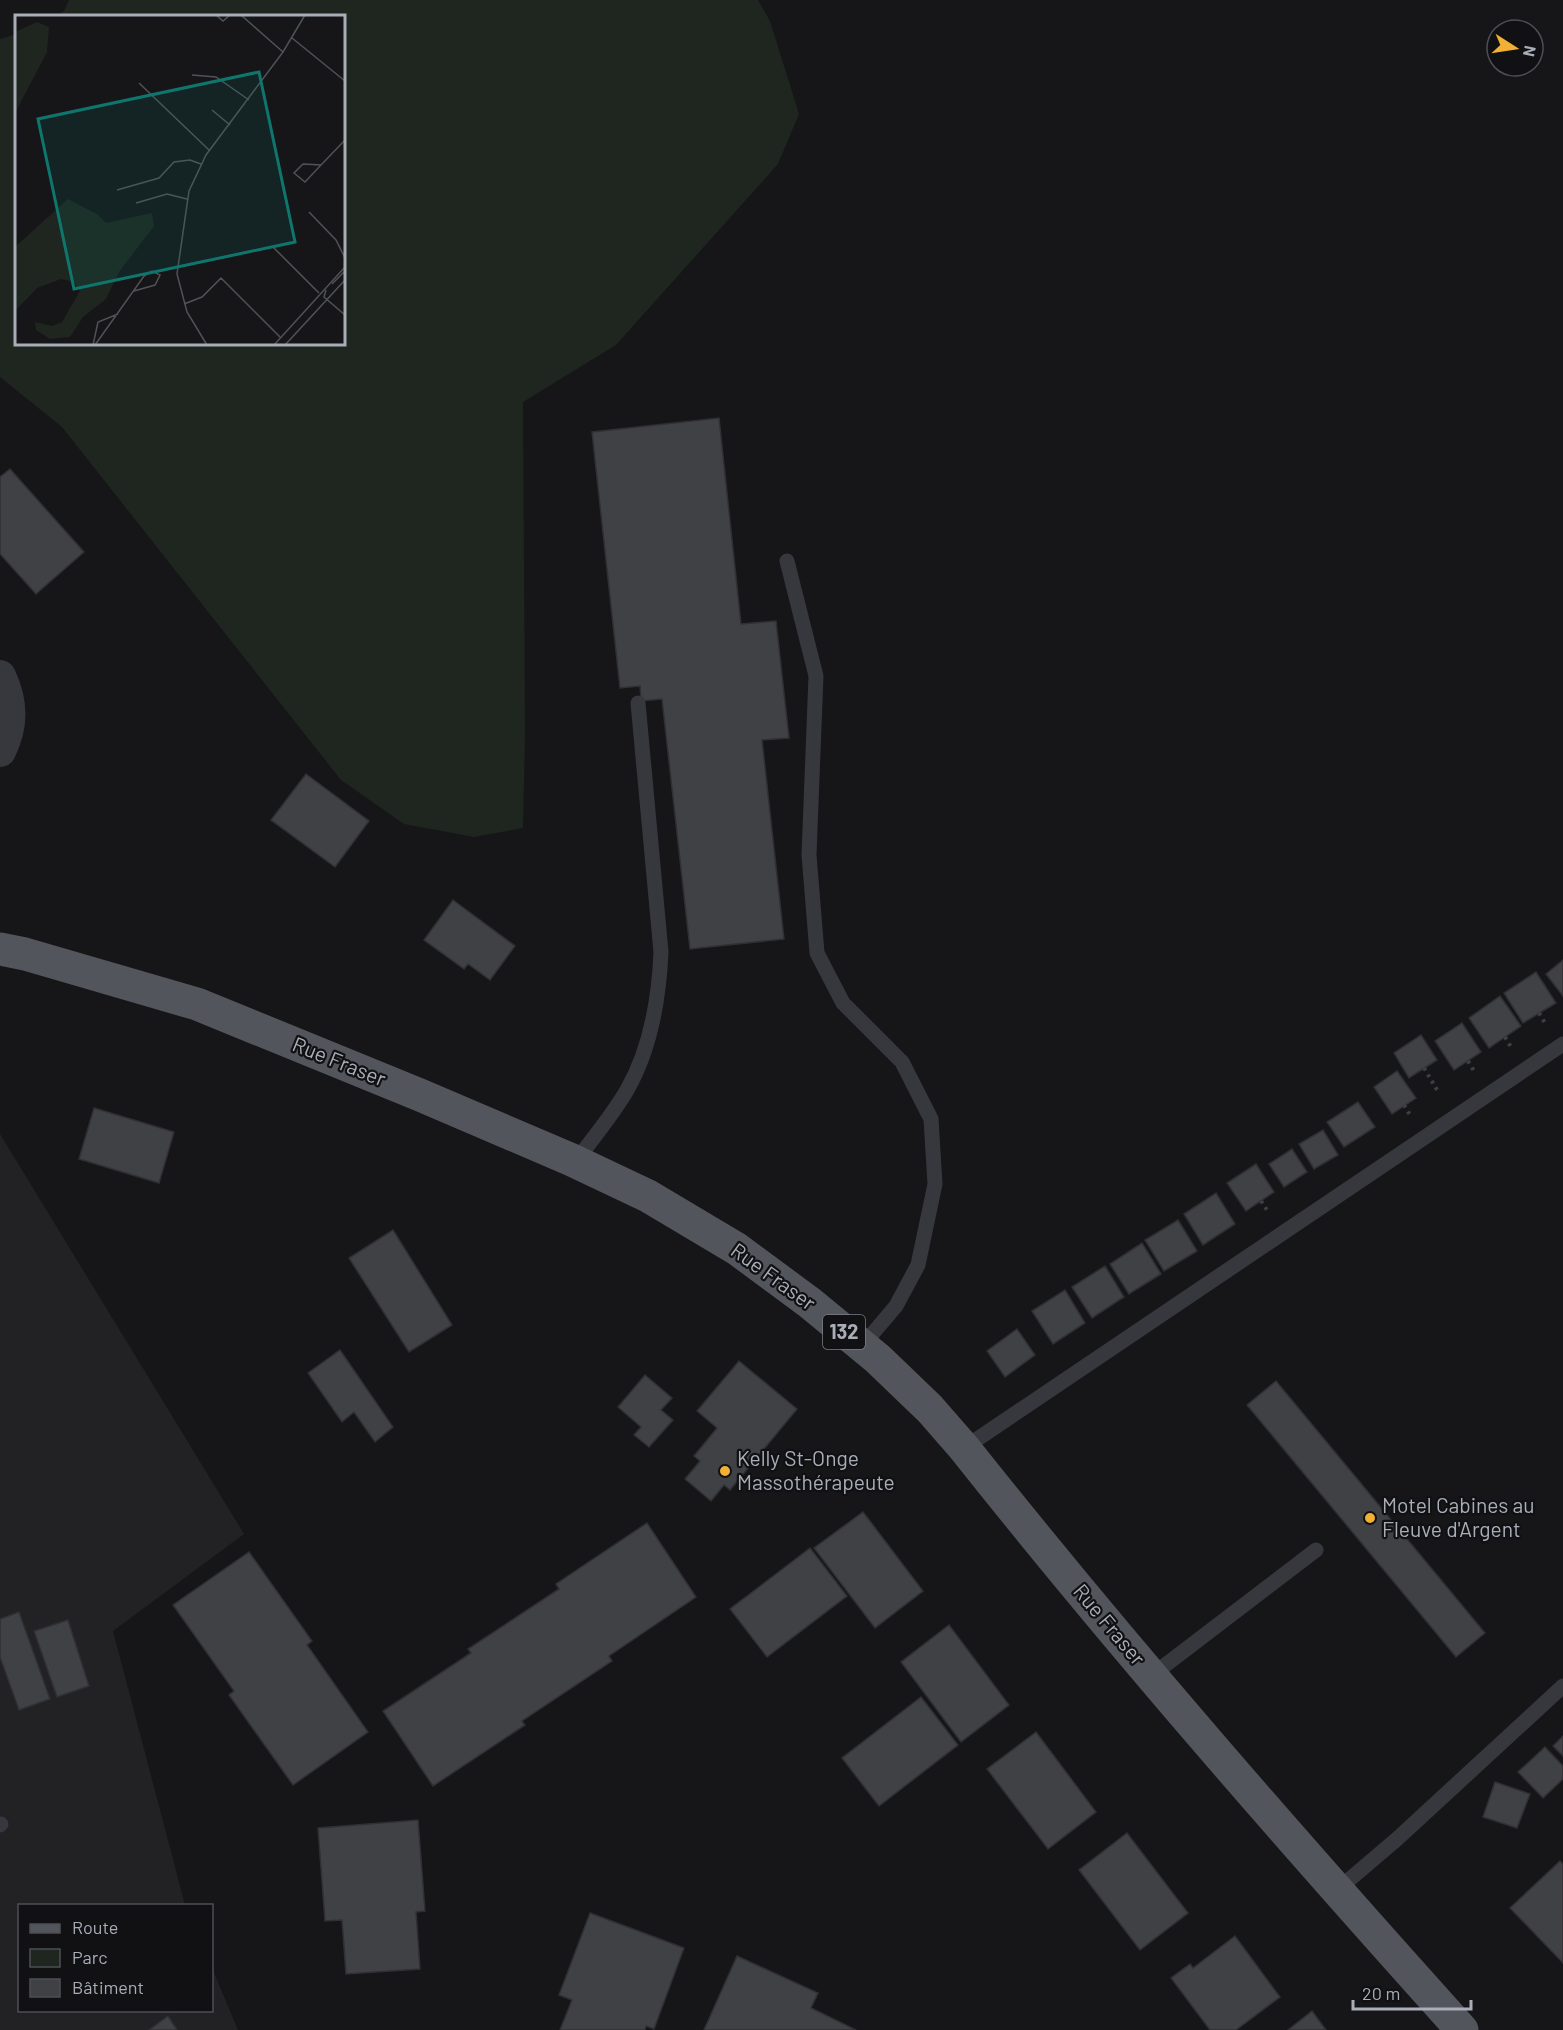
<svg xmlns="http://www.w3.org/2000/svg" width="1563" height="2030" font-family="Barlow,sans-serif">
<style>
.built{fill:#222225}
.green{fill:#1e261f}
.building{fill:#404145;stroke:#303034;stroke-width:1.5}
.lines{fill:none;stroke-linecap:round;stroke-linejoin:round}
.path{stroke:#3d3f44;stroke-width:4;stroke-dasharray:3 4.5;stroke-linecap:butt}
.lane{stroke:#37383d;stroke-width:15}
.street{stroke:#37383d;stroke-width:32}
.primary{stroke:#53555c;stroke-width:33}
.poi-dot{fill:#f2b134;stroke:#111113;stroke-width:2}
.labels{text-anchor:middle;stroke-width:4.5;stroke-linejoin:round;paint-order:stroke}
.shield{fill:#111113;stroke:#7b7e86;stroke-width:1.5}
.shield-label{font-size:20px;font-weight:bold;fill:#a8adb8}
.street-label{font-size:21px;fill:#a8adb8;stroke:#111113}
.poi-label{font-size:21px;fill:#a8adb8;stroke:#111113;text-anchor:start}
.inset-road{fill:none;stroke:#505258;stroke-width:1.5}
.view{fill:#0f766e;fill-opacity:0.15;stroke:#0f766e;stroke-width:3}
.inset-edge{fill:none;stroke:#a8adb8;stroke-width:3}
</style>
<rect width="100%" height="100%" fill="#161618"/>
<polygon class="built" points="0,1134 244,1534 113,1631 185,1905 20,1906 20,2010 212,2010 212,1968 238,2030 0,2030"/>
<polygon class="green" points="69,0 758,0 770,21 799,114 778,164 616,345 523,402 525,734 523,828 474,837 404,824 341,780 62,427 0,377 0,39 16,34 16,344 344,344 344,16 54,16 64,11"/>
<g class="building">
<polygon points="719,418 741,624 776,621 789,738 762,740 784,939 690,949 662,699 641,701 640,686 620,688 592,432"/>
<polygon points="10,469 84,552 36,594 0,554 0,477"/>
<polygon points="306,774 369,821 335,867 271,820"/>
<polygon points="453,900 515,946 490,980 468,964 464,969 424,940"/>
<polygon points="1563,960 1563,996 1546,974"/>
<polygon points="1536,972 1556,1003 1523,1023 1504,993"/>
<polygon points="1500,996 1521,1026 1489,1048 1469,1018"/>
<polygon points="1462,1023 1481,1052 1454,1070 1435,1041"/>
<polygon points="1421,1035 1437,1060 1409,1078 1394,1053"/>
<polygon points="1397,1071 1416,1098 1392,1114 1374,1087"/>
<polygon points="1358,1102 1375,1127 1344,1147 1327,1122"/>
<polygon points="94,1108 174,1132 159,1183 79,1159"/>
<polygon points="1323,1130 1338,1155 1314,1169 1299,1144"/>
<polygon points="1292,1149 1307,1172 1284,1187 1269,1164"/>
<polygon points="1256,1164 1274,1192 1246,1211 1227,1183"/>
<polygon points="1216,1193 1235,1224 1203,1245 1184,1214"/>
<polygon points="1178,1220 1197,1251 1164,1271 1145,1240"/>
<polygon points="393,1230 452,1325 409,1352 349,1258"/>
<polygon points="1142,1243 1161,1274 1129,1294 1110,1264"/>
<polygon points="1105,1266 1124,1297 1092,1318 1072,1287"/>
<polygon points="1065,1290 1085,1323 1053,1344 1032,1311"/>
<polygon points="1017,1329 1035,1355 1005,1377 987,1351"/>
<polygon points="340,1350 393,1427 375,1442 354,1412 342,1422 308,1373"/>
<polygon points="739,1361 797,1409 730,1490 724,1485 711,1501 685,1479 700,1461 694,1456 717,1428 697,1411"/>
<polygon points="645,1375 672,1398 661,1410 673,1420 649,1447 634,1435 641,1427 618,1407"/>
<polygon points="1276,1381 1485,1633 1456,1657 1247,1405"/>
<polygon points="863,1512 923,1591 875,1628 814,1548"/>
<polygon points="647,1523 696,1597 609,1656 612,1661 522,1721 525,1725 433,1786 383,1711 471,1653 468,1649 559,1589 556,1584"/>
<polygon points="810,1548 847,1596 767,1657 730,1609"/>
<polygon points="249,1552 312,1641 307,1645 368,1732 293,1785 229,1695 234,1691 173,1605"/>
<polygon points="19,1612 50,1699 19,1710 0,1657 0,1619"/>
<polygon points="68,1620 89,1686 57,1697 34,1631"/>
<polygon points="949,1625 1009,1705 961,1742 901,1662"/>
<polygon points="921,1697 958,1745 879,1806 842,1758"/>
<polygon points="1036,1732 1096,1812 1048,1849 987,1769"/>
<polygon points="1563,1736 1563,1756 1553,1746"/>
<polygon points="1545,1747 1563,1766 1563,1779 1543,1798 1518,1772"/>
<polygon points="1495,1782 1530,1794 1517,1828 1483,1817"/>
<polygon points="418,1820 425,1911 416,1912 420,1969 346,1974 342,1920 325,1921 318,1828"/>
<polygon points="1127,1833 1188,1913 1140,1950 1079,1870"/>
<polygon points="1560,1861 1563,1864 1563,1963 1510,1908"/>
<polygon points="590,1913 684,1948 654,2029 646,2026 645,2030 560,2030 572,2000 559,1995"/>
<polygon points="1235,1936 1280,1997 1236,2030 1210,2030 1171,1978 1190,1964 1193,1968"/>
<polygon points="737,1956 818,1993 811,2008 856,2030 704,2030"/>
<polygon points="1312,2011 1326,2030 1288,2030"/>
<polygon points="168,2016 177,2030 149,2030"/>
</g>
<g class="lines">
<g class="path">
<polyline points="1539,1013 1545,1023"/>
<polyline points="1505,1037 1511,1047"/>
<polyline points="1468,1061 1474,1071"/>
<polyline points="1424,1068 1439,1093"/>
<polyline points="1404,1105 1410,1115"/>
<polyline points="1261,1201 1267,1210"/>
</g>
<g class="lane">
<polyline points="787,561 816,676 809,855 817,953 843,1003 902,1062 931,1119 935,1184 918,1265 896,1306 862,1346"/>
<path d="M575,1162C593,1138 612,1116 627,1090C650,1050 659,998 661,952L638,703"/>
<polyline points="964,1448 1563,1044"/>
<polyline points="1151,1676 1316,1550"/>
<polyline points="0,1825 1,1824"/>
<polyline points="1336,1891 1397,1839 1563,1686"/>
</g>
<path class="street" d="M0,676C12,701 13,726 0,751"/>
<path class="primary" d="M0,949L25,954L197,1004L420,1095L572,1160L648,1196L737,1249L810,1303L878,1359L930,1409L964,1448C1123,1648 1291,1840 1462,2030"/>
</g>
<g class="poi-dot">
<circle cx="725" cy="1471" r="6"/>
<circle cx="1370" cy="1518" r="6"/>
</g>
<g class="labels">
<rect class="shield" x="823" y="1315" width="42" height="34" rx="4.5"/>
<g class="shield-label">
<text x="844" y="1339">132</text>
</g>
<g class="street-label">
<text transform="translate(339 1062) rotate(22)" y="7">Rue Fraser</text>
<text transform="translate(773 1277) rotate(36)" y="7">Rue Fraser</text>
<text transform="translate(1109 1625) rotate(50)" y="7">Rue Fraser</text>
</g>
<g class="poi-label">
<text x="737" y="1466">Kelly St-Onge<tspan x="737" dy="24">Massothérapeute</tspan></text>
<text x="1382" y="1513">Motel Cabines au<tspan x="1382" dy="24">Fleuve d'Argent</tspan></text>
</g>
</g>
<g transform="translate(15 15)">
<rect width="330" height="330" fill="#161618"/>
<path d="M22,7L34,12L32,37L0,98V17ZM53,184L82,199L91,208L137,198L139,211L104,257L91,284L68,302L55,322L35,324L21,315L20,307L37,311L47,307L65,276L59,267L46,264L22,273L0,296V232Z" fill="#1e261f"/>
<path class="inset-road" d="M201,0L208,6L215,0M226,0L268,37M277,23L330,66M177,60L201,62L234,85M124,68L194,135M197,95L215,110M288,149L306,150L290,167L279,158ZM306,150L330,125M102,175L144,163L159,147L175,145L186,149M121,188L152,179L172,184M294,197L321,225L330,243M258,232L304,278M317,269L330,256M311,275L309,282L330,300M169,289L187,282L206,263L265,322M78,330L83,307L103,299M80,330L129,261L137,256L145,260L140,270L119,276M192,330L172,297L162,259L174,176L191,140L268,37L290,0M259,330L330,252M270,330L330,265"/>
<path class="view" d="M244,57L280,227L59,274L23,104Z"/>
<rect width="330" height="330" class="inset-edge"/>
</g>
<rect x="18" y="1904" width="195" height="108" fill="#111113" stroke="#4d4f55" stroke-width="1.5"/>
<rect x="30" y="1924" width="30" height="9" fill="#53555c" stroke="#4d4f55" stroke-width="1.5"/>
<text x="72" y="1934" font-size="18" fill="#a8adb8">Route</text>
<rect x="30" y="1949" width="30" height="18" fill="#1e261f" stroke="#4d4f55" stroke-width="1.5"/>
<text x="72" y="1964" font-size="18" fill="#a8adb8">Parc</text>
<rect x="30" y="1979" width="30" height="18" fill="#404145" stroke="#4d4f55" stroke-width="1.5"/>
<text x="72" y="1994" font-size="18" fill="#a8adb8">Bâtiment</text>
<g transform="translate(1515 48) rotate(102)"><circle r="28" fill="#111113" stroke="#4d4f55" stroke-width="1.5"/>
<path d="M0-4.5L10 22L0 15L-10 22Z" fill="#f2b134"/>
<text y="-9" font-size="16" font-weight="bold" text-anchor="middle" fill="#a8adb8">N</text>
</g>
<path d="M1353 2000v9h118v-9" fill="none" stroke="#a8adb8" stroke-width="3"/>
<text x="1362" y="2000" font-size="18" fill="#a8adb8" stroke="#111113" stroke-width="4.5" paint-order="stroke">20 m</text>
</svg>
